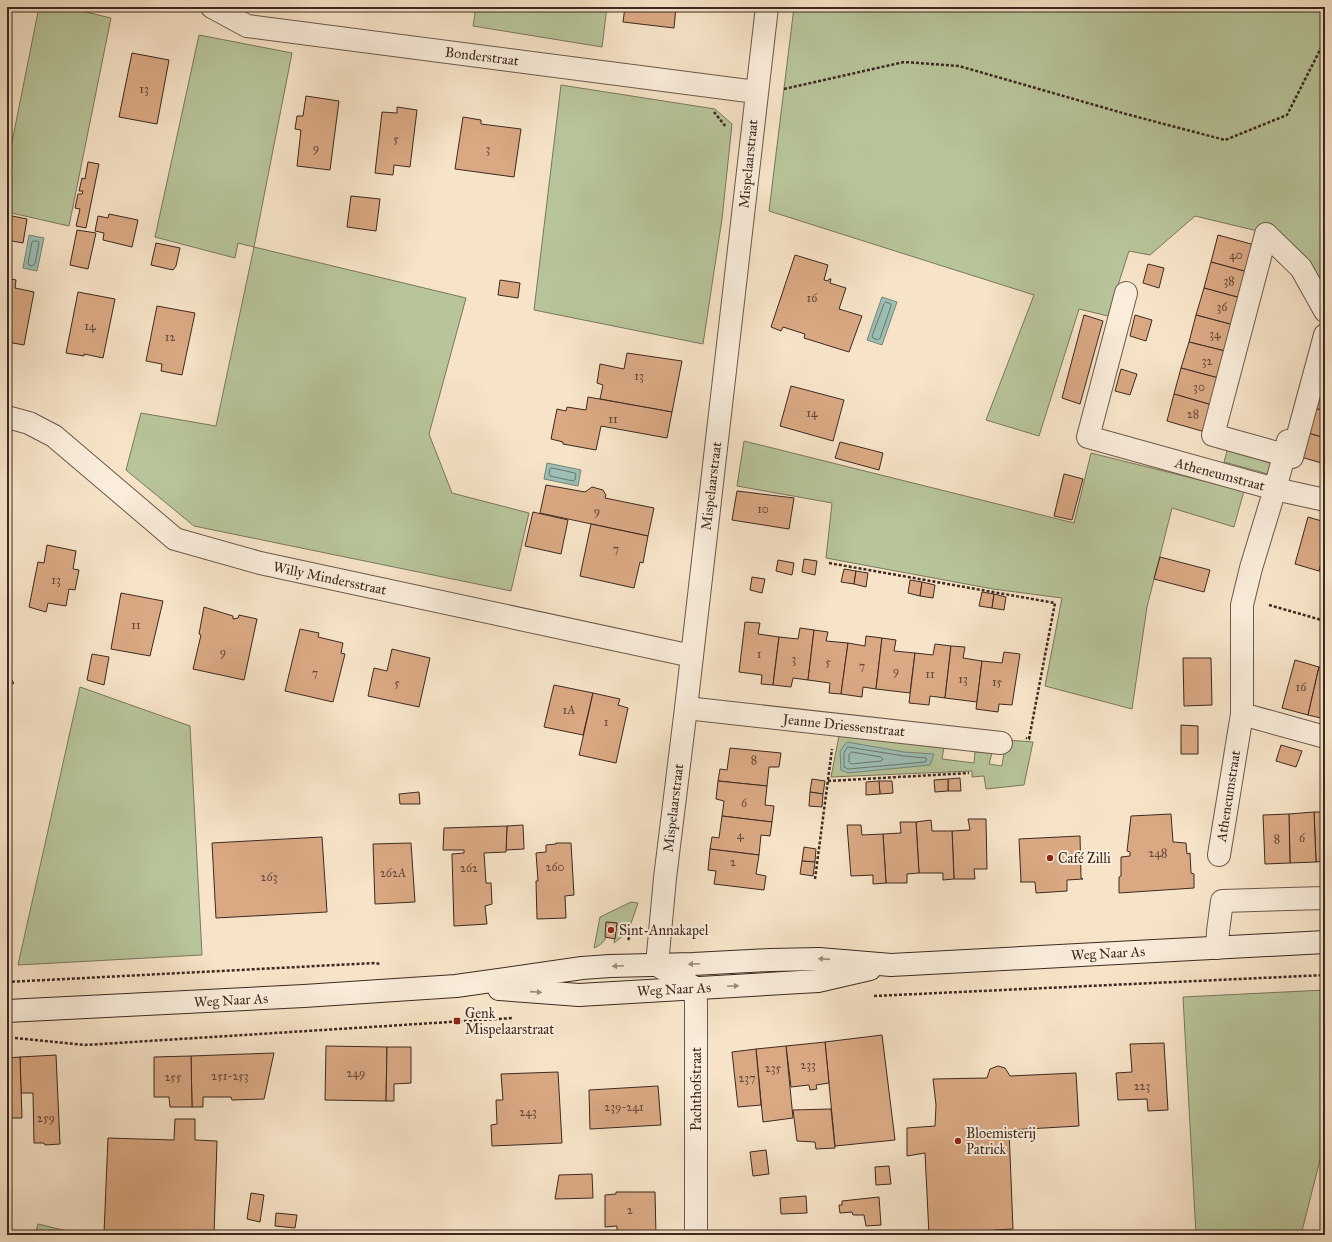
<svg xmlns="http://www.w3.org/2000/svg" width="1332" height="1242" font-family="'IM FELL Great Primer',serif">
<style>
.green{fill:#b8c59a;stroke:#7a775e}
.water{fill:#9dbfb5;stroke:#77837a}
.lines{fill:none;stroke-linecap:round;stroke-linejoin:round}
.shore{stroke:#6d746b;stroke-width:1}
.building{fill:#daa984;stroke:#3d2921}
.street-casing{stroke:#6c584b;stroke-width:24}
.secondary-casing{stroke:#3d2921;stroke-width:24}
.path{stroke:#3d2921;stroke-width:2.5;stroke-dasharray:3 2;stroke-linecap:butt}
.street{stroke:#faeddb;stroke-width:22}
.secondary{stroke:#faeddb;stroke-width:22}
.oneway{fill:#9c8b7e}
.poi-dot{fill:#8f2418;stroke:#faeddb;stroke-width:1.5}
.labels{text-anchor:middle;stroke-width:4;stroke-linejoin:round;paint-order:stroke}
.number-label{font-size:12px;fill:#64493a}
.street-label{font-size:14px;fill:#3d2921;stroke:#faeddb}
.poi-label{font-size:14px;fill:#3d2921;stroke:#faeddb;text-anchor:start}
</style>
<rect width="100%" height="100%" fill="#f7e4c8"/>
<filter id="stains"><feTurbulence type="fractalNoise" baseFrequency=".005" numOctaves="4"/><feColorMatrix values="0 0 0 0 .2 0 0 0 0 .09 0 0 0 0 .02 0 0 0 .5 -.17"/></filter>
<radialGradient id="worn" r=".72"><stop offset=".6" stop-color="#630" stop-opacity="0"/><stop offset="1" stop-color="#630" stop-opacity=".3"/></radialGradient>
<g class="green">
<polygon points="39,7 65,7 111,18 69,226 7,212 7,167"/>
<polygon points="476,7 607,7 602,47 473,26"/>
<polygon points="794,7 1325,7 1325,307 1266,233 1195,216 1150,255 1129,251 1108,316 1079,309 1039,436 986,420 1034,295 769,211"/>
<polygon points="199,35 292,53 254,247 466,298 429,434 452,493 529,513 511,591 194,526 126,470 141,413 216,426 254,247 238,243 235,258 155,237"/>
<polygon points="561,85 715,109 732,124 722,219 703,344 534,310"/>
<polygon points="1230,440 1273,452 1268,474 1224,462"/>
<polygon points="744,441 1074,523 1091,453 1244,491 1234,527 1172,508 1147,607 1132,709 1045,686 1062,598 993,589 826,558 832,503 737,486"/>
<polygon points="80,687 190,726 202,955 18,965"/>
<polygon points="839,736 944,747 942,759 974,763 975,752 992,753 989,764 1002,766 1006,740 1033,742 1024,785 986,789 984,776 972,777 972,771 831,777"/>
<path d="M631,902L638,903L628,932L614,943L617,923L607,922C605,937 609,941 594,948L600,917Z"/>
<polygon points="1325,990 1325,1140 1301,1235 1196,1235 1183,997"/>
<polygon points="38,1224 84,1235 35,1235"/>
</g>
<g class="water">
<polygon points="29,235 44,238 37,271 23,268"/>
<polygon points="882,297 897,302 882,345 867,340"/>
<polygon points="547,463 581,470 578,486 544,479"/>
<polygon points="847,742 904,752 934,754 930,765 848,773 841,770 840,751"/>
</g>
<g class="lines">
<g class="shore">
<polygon points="34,241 38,241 39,243 35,264 32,266 29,265 28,263 32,242"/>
<polygon points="886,302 891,304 891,306 880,338 878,340 873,338 872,336 884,304"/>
<polygon points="552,468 575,473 576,474 575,480 573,481 550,476 549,474 550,469"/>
<polygon points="848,747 904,756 926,758 927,760 925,762 848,769 844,767 844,753"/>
<polygon points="852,752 881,757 883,759 881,761 851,764 849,762 849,755"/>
</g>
</g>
<g class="building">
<polygon points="625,7 676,7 674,28 623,22"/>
<polygon points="132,53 169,60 157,124 119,117"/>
<polygon points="306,96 339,101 330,170 297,166 301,130 295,129 297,116 303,116"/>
<polygon points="397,107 417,110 410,167 394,165 393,175 375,173 382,112 397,113"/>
<polygon points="463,117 481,120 481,124 521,129 514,177 455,169"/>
<polygon points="88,162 99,164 86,228 76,226 80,209 75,208 78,194 82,194 83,191 79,191 82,178 85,179"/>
<polygon points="351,196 380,199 376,231 347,227"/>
<polygon points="109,214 138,220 132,247 103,240 104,233 95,231 98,216 108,218"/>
<polygon points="7,215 27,219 23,243 7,240"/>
<polygon points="77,230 96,233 88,269 70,265"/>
<polygon points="1218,235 1262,247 1255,274 1211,262"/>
<polygon points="156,243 180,248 176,266 173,270 151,265"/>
<polygon points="795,255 828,265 824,280 828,281 829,279 831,279 830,283 846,288 839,309 862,316 849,352 804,338 805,334 783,327 781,331 771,327"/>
<polygon points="1211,262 1255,274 1248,300 1204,288"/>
<polygon points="1148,264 1164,268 1159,288 1143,283"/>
<polygon points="7,278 16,280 15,288 34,292 24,345 7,342"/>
<polygon points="500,280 520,283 518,298 498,295"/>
<polygon points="1204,288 1248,300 1241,327 1196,315"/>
<polygon points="78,292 115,299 103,358 84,354 84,356 66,353"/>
<polygon points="157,306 195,313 182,375 161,371 162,364 146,361"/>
<polygon points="1084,315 1103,321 1080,404 1062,398"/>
<polygon points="1135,315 1152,320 1146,341 1130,336"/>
<polygon points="1196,315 1241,327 1233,353 1189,342"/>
<polygon points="1189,342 1233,353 1226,380 1181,368"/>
<polygon points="627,353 682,361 672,412 600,399 603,385 597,383 600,364 624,369"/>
<polygon points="1181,368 1226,380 1219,407 1174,394"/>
<polygon points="1121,369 1137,374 1130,395 1115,391"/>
<polygon points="1314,382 1325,385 1325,411 1307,406"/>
<polygon points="791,386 844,400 833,441 780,426"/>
<polygon points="1174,394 1219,407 1212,434 1167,421"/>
<polygon points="588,397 672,412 667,438 601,426 596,450 563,444 563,442 551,439 557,409 566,411 567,407 586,410"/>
<polygon points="1307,406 1325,411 1325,438 1301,431"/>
<polygon points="1301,431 1325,438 1325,464 1294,455"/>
<polygon points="840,442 883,453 879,470 835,458"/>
<polygon points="1064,474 1083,479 1072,520 1054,516"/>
<polygon points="546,485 585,492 592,487 603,490 606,495 605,498 654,508 648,536 540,513"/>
<polygon points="737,491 794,498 789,529 732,520"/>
<polygon points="533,512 568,520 561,554 525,546"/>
<polygon points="1308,517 1325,522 1325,549 1319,571 1295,564"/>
<polygon points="591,524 648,536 643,563 640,562 634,588 580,576"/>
<polygon points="47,545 76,551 73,569 79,570 75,590 69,589 66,606 48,603 46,612 29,607 38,562 44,563"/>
<polygon points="1325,549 1325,572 1319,571"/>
<polygon points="1160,557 1210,570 1204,592 1154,579"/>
<polygon points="804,559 817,561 815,575 802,572"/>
<polygon points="778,560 794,563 792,575 776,571"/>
<polygon points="844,569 856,571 854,584 841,582"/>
<polygon points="856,571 868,573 866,587 854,584"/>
<polygon points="752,577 765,579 762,593 750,590"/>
<polygon points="910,580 922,582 920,596 908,593"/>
<polygon points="922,582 935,585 933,598 920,596"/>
<polygon points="982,592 994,594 992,608 979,606"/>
<polygon points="121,593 163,601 150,656 111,649"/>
<polygon points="994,594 1006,597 1004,610 992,608"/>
<polygon points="204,607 233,616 233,619 238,618 239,615 257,619 244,680 193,669 201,635 199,634"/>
<polygon points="745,622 760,623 758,634 779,637 773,685 761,684 762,675 739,672"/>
<polygon points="800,628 814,630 808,680 793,678 791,687 773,685 779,637 798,639"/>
<polygon points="300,629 319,633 318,637 343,643 341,653 345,654 333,702 285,691"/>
<polygon points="814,630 828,632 826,641 848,643 841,694 829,693 830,683 808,680"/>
<polygon points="866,636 882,638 876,689 863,687 862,697 841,694 848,643 865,646"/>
<polygon points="882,638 896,640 894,651 915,653 910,693 876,689"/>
<polygon points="935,644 951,646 945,698 930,696 929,705 909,703 915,653 933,655"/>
<polygon points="951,646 965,647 963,658 982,661 977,702 945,698"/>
<polygon points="392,649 430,658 419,707 368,696 374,668 387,671"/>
<polygon points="1004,652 1020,654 1012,705 999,704 998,712 976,709 982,661 1002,663"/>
<polygon points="92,654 109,657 104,685 87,680"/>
<polygon points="1183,658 1211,658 1212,705 1184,706"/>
<polygon points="1295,660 1319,667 1308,715 1282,708"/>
<polygon points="1319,667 1325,668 1325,719 1308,715"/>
<polygon points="7,674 14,683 7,688"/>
<polygon points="554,685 593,693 583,735 544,727"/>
<polygon points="593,693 620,699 618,705 628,708 616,763 579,755"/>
<polygon points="1181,725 1198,726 1198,754 1181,754"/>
<polygon points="1281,745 1302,751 1296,767 1276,761"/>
<polygon points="730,748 781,753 779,767 769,767 767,786 718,781 720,769 727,770"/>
<polygon points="960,778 961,791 948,791 948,779"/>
<polygon points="812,779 825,781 823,794 810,792"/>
<polygon points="948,779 948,791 935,792 934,780"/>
<polygon points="718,781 767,786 765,805 774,806 772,822 722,816 724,801 716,799"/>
<polygon points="879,781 892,781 893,793 880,794"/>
<polygon points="879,781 880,794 866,795 866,782"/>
<polygon points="419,792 420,804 400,804 399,794"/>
<polygon points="810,792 823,794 822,807 809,806"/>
<polygon points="1314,812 1325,812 1325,861 1316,862"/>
<polygon points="1314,812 1316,862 1290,863 1289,814"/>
<polygon points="1171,814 1173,842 1186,843 1187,854 1190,853 1191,873 1194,874 1194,888 1119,893 1119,877 1121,876 1121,857 1130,856 1130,852 1127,851 1131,816"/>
<polygon points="1289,814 1290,863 1265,864 1263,815"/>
<polygon points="722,816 772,822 770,836 761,835 759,855 710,849 712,837 719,838"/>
<polygon points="968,819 986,819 987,869 974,869 975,879 954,879 952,831 970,830"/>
<polygon points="931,820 932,831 952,831 954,879 943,880 943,873 919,873 916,822"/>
<polygon points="900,822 916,822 919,873 907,874 907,883 886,883 883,834 901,833"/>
<polygon points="523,825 524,849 506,850 507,826"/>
<polygon points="847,825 861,825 862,835 883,834 886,883 873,884 873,875 851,876"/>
<polygon points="507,826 506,852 484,853 486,883 491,883 492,904 485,906 487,924 454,926 452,854 464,853 464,850 443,850 444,828"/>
<polygon points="1080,836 1081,878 1083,879 1067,880 1067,891 1036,893 1035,882 1020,882 1021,881 1019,839"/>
<polygon points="322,837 327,912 216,918 212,843"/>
<polygon points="411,843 415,902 375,904 373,844"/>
<polygon points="556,843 571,843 574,895 565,896 566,918 537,919 536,881 538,881 536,853 546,852 546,845 556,844"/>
<polygon points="804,847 816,849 815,862 802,861"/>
<polygon points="710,849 759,855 756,874 766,876 764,890 714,884 716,871 708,870"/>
<polygon points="802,861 815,862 813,876 800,874"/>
<polygon points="606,922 617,923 615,939 605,937"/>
<polygon points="882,1035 895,1140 835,1146 825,1042"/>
<polygon points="825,1042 829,1083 816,1085 817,1089 810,1090 809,1085 791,1087 786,1046"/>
<polygon points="1164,1043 1168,1110 1148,1111 1147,1099 1118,1100 1116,1073 1132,1072 1130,1044"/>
<polygon points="326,1046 387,1047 386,1101 325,1100"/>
<polygon points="786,1046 793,1118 763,1122 756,1049"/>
<polygon points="387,1047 411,1047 411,1083 394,1084 394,1101 386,1101"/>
<polygon points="756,1049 761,1105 738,1107 732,1052"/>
<polygon points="274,1053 264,1099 232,1100 231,1097 203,1097 203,1107 192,1107 191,1056"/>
<polygon points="56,1055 60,1144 45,1145 44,1143 34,1143 33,1093 21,1093 20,1057"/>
<polygon points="191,1056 192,1107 170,1107 169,1097 154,1097 154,1057"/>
<polygon points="20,1057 22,1118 7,1118 7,1058"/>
<polygon points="998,1066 1005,1068 1010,1076 1076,1073 1079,1126 1009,1130 1013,1229 994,1230 994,1235 929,1235 925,1153 907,1156 907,1128 935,1126 936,1105 933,1079 987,1078 990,1069"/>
<polygon points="558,1072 562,1143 492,1146 491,1125 497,1124 496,1100 503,1100 501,1074"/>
<polygon points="658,1086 661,1125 590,1129 589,1090"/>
<polygon points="831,1109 835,1148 816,1149 815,1142 797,1141 793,1110"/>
<polygon points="175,1119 195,1119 195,1140 217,1141 214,1235 146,1235 104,1233 108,1138 174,1140"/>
<polygon points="766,1150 769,1174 753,1176 750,1152"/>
<polygon points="889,1166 891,1184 876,1185 875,1167"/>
<polygon points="592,1174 593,1198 555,1199 559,1175"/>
<polygon points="1325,1183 1325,1201 1321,1200"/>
<polygon points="616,1192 655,1192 656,1235 617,1235 617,1226 605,1227 605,1195 616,1194"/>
<polygon points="251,1193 264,1195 260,1222 247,1219"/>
<polygon points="806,1196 807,1213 781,1214 780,1198"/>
<polygon points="879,1197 881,1225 866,1226 864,1215 853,1215 852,1212 840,1213 839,1205 842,1205 842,1201"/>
<polygon points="276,1213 297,1215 295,1228 275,1226"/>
</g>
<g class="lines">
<defs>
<g id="street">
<polyline points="212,7 247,26 756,92"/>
<polyline points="1126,293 1088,437 1275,489 1251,568 1242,605 1242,714 1219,855"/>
<polyline points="1325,311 1301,268 1266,234 1213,435 1292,457 1325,335"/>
<polyline points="7,417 29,423 54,436 175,539 260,563 692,656"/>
<polyline points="1288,441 1275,489 1325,500"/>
<polyline points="686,708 1001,743"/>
<polyline points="1242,714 1325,737"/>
<polyline points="1217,948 1218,931 1222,901 1325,898"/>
<polyline points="696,1235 696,1003 695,988 657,965 665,878 686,708 767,7"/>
</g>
<g id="secondary">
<polyline points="499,989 579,995 818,981 870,969"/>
<polyline points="7,1011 304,996 456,986 582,968 610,966 693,964 770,960 819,959 891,965 1325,942"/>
</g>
</defs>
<use href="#street" class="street-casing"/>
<use href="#secondary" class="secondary-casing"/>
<g class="path">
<polyline points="784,89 904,62 959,66 1126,114 1225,140 1287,115 1325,40"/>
<polyline points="714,112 726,127"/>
<polyline points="829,563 1055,603 1029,739 1026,738"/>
<polyline points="1269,605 1325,621"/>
<polyline points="828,781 969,773"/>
<polyline points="815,879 832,749"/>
<polyline points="628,940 633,930"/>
<polyline points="7,982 375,963 380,964"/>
<polyline points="874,996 1325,975"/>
<polyline points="15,1038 85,1045 513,1018"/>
</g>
<use href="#street" class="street"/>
<use href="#secondary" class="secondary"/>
</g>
<defs><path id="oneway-solid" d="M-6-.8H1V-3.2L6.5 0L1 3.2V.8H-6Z"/></defs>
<g class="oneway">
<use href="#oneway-solid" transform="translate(824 959) rotate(-176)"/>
<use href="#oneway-solid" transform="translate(694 964) rotate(177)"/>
<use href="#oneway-solid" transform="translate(618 966) rotate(178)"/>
<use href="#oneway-solid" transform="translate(733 986) rotate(-3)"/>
<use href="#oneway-solid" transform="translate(536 992) rotate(4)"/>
</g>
<g class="poi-dot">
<circle cx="1050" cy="858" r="4"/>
<circle cx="611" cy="930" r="4"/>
<rect x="453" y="1017" width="8" height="8" rx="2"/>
<circle cx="958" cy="1141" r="4"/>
</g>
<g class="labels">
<g class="number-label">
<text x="144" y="93">13</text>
<text x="396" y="143">5</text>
<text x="316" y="152">9</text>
<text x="488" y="153">3</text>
<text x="1236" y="259">40</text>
<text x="1229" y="285">38</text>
<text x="812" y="302">16</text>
<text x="1222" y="311">36</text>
<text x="90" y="330">14</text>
<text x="1215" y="338">34</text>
<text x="170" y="341">12</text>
<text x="1207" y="365">32</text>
<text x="639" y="380">13</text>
<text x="1199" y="391">30</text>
<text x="812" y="417">14</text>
<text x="1193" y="418">28</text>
<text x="613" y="423">11</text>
<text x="763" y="513">10</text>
<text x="597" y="515">9</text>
<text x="616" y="553">7</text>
<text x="56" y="584">13</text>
<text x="136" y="629">11</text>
<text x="223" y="656">9</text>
<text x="759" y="658">1</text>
<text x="794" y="663">3</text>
<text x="828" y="666">5</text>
<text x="862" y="670">7</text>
<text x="896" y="675">9</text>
<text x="315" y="677">7</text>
<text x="930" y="678">11</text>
<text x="963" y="683">13</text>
<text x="997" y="686">15</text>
<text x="397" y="687">5</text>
<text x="1301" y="691">16</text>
<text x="569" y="714">1A</text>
<text x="606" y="726">1</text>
<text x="754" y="764">8</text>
<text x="744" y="807">6</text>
<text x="740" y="839">4</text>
<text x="1302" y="842">6</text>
<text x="1277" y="843">8</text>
<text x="1158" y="857">248</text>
<text x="733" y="866">2</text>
<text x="555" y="871">260</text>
<text x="469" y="872">262</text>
<text x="393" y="877">262A</text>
<text x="269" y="881">263</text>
<text x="808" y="1069">233</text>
<text x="773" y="1072">235</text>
<text x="356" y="1077">249</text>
<text x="230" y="1080">251-253</text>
<text x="173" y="1081">255</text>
<text x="747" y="1082">237</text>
<text x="1142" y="1090">223</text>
<text x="624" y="1111">239-241</text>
<text x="528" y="1116">243</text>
<text x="46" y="1122">259</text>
<text x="630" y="1214">2</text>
</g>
<g class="street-label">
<text transform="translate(482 56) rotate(7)" y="5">Bonderstraat</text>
<text transform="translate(748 164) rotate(-84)" y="5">Mispelaarstraat</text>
<text transform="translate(1220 474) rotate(15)" y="5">Atheneumstraat</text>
<text transform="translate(711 486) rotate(-83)" y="5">Mispelaarstraat</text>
<text transform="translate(330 578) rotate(12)" y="5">Willy Mindersstraat</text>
<text transform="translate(844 725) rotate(6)" y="5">Jeanne Driessenstraat</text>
<text transform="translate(1228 796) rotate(-81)" y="5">Atheneumstraat</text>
<text transform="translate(673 808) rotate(-83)" y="5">Mispelaarstraat</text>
<text transform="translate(1108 953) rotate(-3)" y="5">Weg Naar As</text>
<text transform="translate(674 989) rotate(-3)" y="5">Weg Naar As</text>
<text transform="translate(231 1000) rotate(-3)" y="5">Weg Naar As</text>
<text transform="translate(696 1089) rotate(-90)" y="5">Pachthofstraat</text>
</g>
<g class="poi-label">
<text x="1058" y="863">Café Zilli</text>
<text x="619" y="935">Sint-Annakapel</text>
<text x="465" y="1018">Genk<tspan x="465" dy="16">Mispelaarstraat</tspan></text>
<text x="966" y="1138">Bloemisterij<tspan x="966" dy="16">Patrick</tspan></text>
</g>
</g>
<rect width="1332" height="1242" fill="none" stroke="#f7e4c8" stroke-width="24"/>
<rect x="8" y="8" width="1316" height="1226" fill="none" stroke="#3d2921" stroke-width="2"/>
<rect x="12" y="12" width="1308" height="1218" fill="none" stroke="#3d2921"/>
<rect width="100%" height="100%" filter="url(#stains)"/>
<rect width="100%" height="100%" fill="url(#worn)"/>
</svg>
